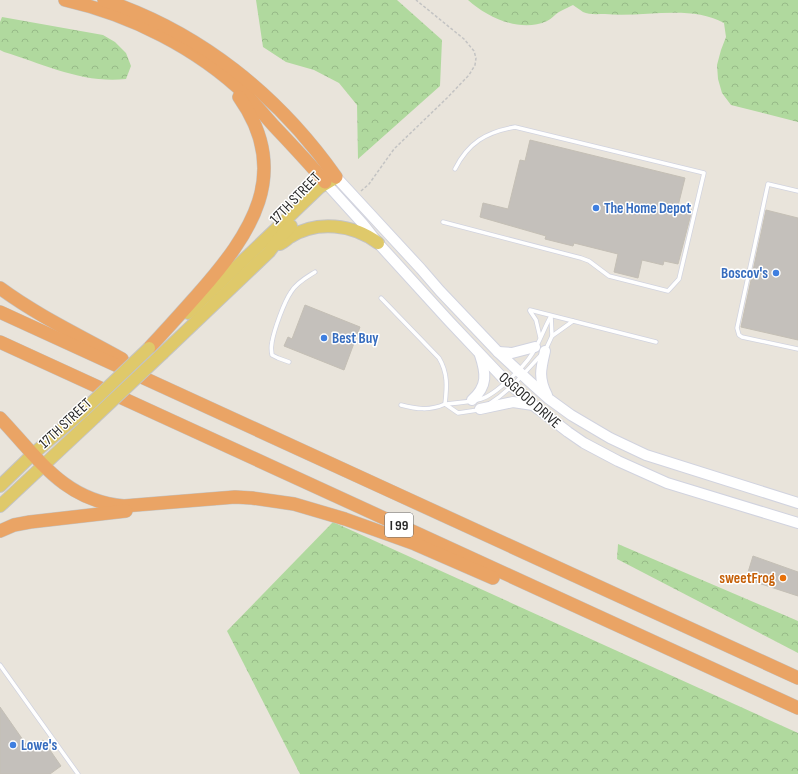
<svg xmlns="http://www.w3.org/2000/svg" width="798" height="774" font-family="'Sofia Sans Condensed',sans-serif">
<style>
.forest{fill:url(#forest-crowns)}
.building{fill:#c4c0bb;stroke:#c4bfb5}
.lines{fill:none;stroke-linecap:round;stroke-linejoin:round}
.service-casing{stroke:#d1d3df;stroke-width:5}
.secondary-casing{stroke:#d1d3df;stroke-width:12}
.primary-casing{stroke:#c3c3c3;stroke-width:14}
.motorway-casing{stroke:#c3c3c3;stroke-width:14}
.path{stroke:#c3c3c3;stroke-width:1.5;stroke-dasharray:3 2;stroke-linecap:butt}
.service{stroke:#fff;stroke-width:3.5}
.secondary{stroke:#fff;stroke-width:10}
.primary{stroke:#dfc96a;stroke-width:12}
.motorway{stroke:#eaa465;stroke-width:13}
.primary-bridge-casing{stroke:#c3c3c3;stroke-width:14;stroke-linecap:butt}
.primary-bridge{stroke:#dfc96a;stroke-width:12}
.shop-dot{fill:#3f7fe0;stroke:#fff;stroke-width:1.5}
.food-dot{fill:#e8710a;stroke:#fff;stroke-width:1.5}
.labels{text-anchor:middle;stroke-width:3;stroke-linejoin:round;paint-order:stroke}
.shield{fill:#fff;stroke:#686868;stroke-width:1}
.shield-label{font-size:14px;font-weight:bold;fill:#282828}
.street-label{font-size:15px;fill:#282828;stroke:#fff}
.shop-label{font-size:15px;font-weight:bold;fill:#366cbe;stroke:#fff;text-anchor:start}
.food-label{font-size:15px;font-weight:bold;fill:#c56008;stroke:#fff;text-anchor:end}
</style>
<defs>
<pattern id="forest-crowns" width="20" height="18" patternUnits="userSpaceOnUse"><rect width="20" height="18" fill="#b0d99e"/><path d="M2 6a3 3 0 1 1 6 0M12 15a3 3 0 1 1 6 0" fill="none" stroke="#97ba88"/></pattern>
</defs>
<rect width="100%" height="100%" fill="#e9e4db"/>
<g class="forest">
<polygon points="256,0 397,0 442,40 440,86 358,159 357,105 339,83 314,70 286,62 263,47"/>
<path d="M468,0H798V122L731,105L722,93L718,79L717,65L721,50L726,37L724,23C690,4 643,18 605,14C598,14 589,15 583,12C580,10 576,7 573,5C569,7 564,9 559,12C555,14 552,19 547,21C521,33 488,18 468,0Z"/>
<path d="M2,17L103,35L115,42L126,53L131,66L126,79C84,84 43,64 4,52L0,50V22Z"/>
<polygon points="333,522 798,733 798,774 300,774 227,631"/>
<polygon points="618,544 798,621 798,653 617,559"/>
</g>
<g class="building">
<polygon points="530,140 685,178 678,206 692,210 678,264 664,261 663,265 642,260 638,278 614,272 618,254 574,243 573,246 545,239 546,236 480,217 483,203 508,209 520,160 525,161"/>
<polygon points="766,210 798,218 798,340 741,327"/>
<polygon points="305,305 360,327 344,370 284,346 288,337 292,339"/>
<polygon points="753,556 798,572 798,596 746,579"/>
<polygon points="0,707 30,750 43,740 61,766 50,774 0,774"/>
</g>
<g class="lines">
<defs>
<g id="service">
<polyline points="798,191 768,184 737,328 739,335 742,337 798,349"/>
<path d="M443,222L581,258L589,261L609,276L668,291L679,279L704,173L515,127C486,132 468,143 455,169"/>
<path d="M381,298L439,358C448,373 447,387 445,404C430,411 416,409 401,405"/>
<polyline points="530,310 656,342"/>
<polyline points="530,311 536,320 540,337"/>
<polyline points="552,336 573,321"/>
<polyline points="545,351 552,336 551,316"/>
<path d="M289,362L278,358L272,355C271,350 271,346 272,342C274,330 284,302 291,292C296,283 307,277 315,272"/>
<polyline points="445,404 458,413 478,410"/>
<path d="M445,404C457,403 470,402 481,399C495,395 524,367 532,354C540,342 544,328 551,316"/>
<path d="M489,404C510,391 524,373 541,355"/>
<polyline points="0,665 78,774"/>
</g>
<g id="secondary">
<polyline points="336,177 421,269 440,291 498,352 529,381 549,399 571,415 610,438 646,455 798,503"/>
<polyline points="325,182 363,224 378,243 449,321 501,376 533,405 568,432 584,443 618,461 667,483 798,523"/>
<path d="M545,351C541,368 538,378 547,395"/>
<polyline points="498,352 512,353 535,347"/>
<path d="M472,400C488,386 486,373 480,355"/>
<polyline points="480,409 513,402 533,405"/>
</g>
<g id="primary">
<path d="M280,244C284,242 287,239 290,237C317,220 353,224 378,243"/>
<polyline points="188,313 320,187 335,178"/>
<polyline points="163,353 269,252 281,236 291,226"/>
<polyline points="0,486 33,454 83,411"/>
<polyline points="0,506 94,418"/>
</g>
<g id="motorway">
<path d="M65,0C131,15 197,48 246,95C256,105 265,116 274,126C292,145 309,163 325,182"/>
<path d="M104,0C200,32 278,95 336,177"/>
<path d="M0,288C38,316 81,336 122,359"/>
<path d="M0,312C266,433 532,557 798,678"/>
<polyline points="0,342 798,708"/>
<path d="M149,348C166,330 182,312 198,294C251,234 293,173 239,97"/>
<path d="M0,418C38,458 64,501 124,506L235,497L252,498L294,504L345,519L415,544L493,578"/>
<polyline points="0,531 14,525 30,522 126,511"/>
</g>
</defs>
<use href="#service" class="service-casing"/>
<use href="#secondary" class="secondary-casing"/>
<use href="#primary" class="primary-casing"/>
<use href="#motorway" class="motorway-casing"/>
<polyline class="path" points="361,191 369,184 394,149 447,98 469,75 475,65 476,58 474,51 464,39 416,0"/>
<use href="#service" class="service"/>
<use href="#secondary" class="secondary"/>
<use href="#primary" class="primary"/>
<use href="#motorway" class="motorway"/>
<defs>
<g id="primary-bridge">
<polyline points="83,411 149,348"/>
<polyline points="94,418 163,353"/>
</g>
</defs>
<use href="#primary-bridge" class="primary-bridge-casing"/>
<use href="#primary-bridge" class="primary-bridge"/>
</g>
<g class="shop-dot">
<circle cx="596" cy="208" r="4"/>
<circle cx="776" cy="273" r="4"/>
<circle cx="324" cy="338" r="4"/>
<circle cx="13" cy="745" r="4"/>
</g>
<circle class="food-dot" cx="783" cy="578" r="4"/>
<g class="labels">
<rect class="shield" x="385" y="513" width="28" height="24" rx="3"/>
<g class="shield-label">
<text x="399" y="530">I 99</text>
</g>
<g class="street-label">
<text transform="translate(295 198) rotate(-46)" y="5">17TH STREET</text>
<text transform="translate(530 400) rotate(41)" y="5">OSGOOD DRIVE</text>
<text transform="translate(65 423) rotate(-43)" y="5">17TH STREET</text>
</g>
<g class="shop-label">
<text x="604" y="213">The Home Depot</text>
<text x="768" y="278" text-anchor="end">Boscov's</text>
<text x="332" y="343">Best Buy</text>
<text x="21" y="750">Lowe's</text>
</g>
<g class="food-label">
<text x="775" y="583">sweetFrog</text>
</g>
</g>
</svg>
